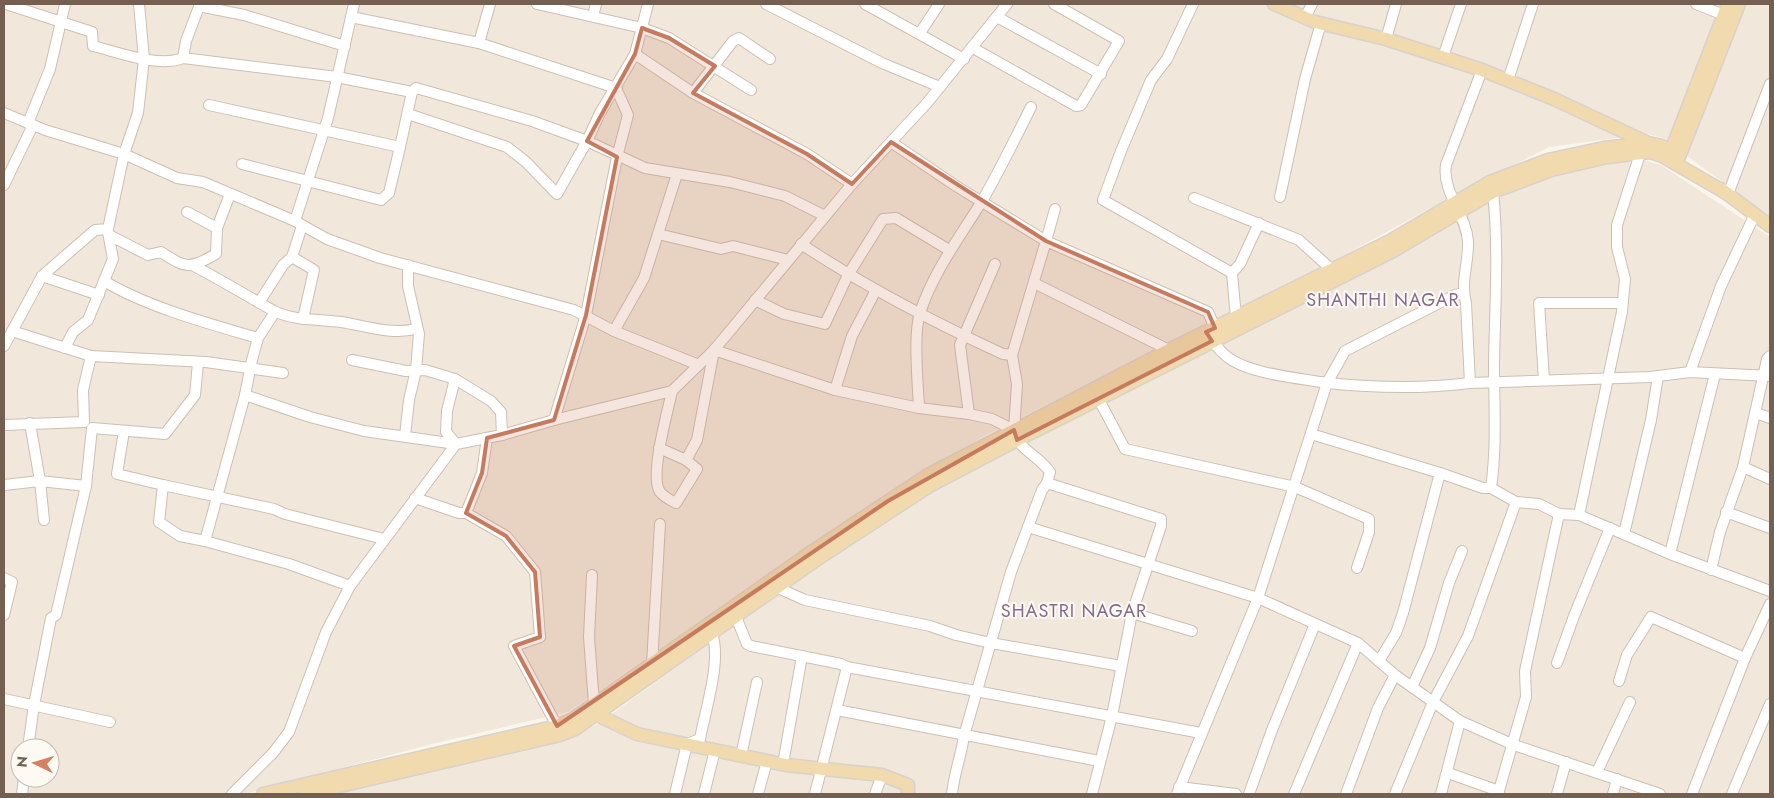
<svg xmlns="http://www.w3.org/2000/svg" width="1774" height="798" font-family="Jost,sans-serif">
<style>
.residential{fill:#f1e8db;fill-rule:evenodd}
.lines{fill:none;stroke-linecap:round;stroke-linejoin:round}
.minor-casing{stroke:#ccbfb3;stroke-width:12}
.major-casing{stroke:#d8d2ce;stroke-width:15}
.minor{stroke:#fff;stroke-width:10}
.major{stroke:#f1daad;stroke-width:12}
.marked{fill:#c67b5f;fill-opacity:0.2;stroke:#c67b5f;stroke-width:4;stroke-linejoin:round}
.labels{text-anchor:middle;stroke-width:4;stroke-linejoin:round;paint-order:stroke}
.quarter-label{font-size:18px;letter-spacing:1px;fill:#846a8e;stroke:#fdfaf3}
</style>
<rect width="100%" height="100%" fill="#fbf6ec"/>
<g class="residential">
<path d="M4,4H1720L1670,140L1647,134L1549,147L1460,192L1328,264L984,436L842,523L568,712L432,744L245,794H4ZM20,748H50V778H20Z"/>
<polygon points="1744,4 1770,4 1770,217 1687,156"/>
<polygon points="1620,160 1644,160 1661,165 1770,237 1770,794 337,794 561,740 598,724 845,545 976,465 1441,226 1545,176"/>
</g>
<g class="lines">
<defs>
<g id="minor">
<path d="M6,4L92,32L93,46C118,52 158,68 183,58L337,77L412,92L416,88L532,121L587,141L645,168L730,182L785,196L825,216"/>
<polyline points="537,4 642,28 669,38 751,90"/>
<polyline points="766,4 882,63 940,87"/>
<polyline points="865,4 964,59"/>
<polyline points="1193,4 1167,59 1151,80 1121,151 1103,200 1232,273"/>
<polyline points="1696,4 1724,15"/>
<polyline points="199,6 244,15 345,46"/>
<polyline points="593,16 596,4"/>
<polyline points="351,17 479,43 616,88 628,115 617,157 586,315 554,420"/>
<polyline points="997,17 1101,74"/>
<polyline points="1305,18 1312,4"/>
<polyline points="920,33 939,4"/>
<polyline points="1386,39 1396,4"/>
<polyline points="479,43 490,4"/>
<polyline points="973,48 1076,106 1081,105 1119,41 1054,4"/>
<polyline points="635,54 693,93 807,154 852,184"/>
<polyline points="1443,57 1461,4"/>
<polyline points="183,58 186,41 200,4"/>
<polyline points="1508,80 1533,4"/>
<polyline points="693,93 733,41 739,38 770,59"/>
<polyline points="209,105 400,147 389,193 381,200 242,164"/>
<polyline points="4,113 45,130 124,154 177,178 203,182 295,221 327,239 380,258 574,310 614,331 699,365"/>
<polyline points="408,114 507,147 526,162 557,194 587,141 600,113 635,54 648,4"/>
<polyline points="28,123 50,69 65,4"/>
<polyline points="891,142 956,186 1046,241 1055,209"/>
<polyline points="400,147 412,92"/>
<polyline points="4,185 33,125"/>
<polyline points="1728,194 1770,84"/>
<polyline points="1280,197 1305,79 1321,23"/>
<polyline points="1194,198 1299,240 1332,270"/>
<polyline points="295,221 328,118 354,4"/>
<polyline points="217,228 230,194"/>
<polyline points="658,234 721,249 733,246 788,260"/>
<path d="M109,235L148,255L161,252C187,269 189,269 216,254L217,228L187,212"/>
<path d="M801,244C866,287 933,322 1003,354L1012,355"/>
<polyline points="292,257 314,270 303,319"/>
<path d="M194,266C221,280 247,296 274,311C294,321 320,319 341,322C366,326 391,335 416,329"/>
<polyline points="42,276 99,295"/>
<path d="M104,281C147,307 210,324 258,338"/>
<polyline points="1034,283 1169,350"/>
<path d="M1464,293L1455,295L1345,351L1327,383C1375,388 1423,389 1470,383L1650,377L1690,372L1770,376"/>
<polyline points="755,300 784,314 825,324 848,275 883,219 896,218 949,250"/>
<polyline points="260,301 283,265 292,257 302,226"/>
<polyline points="1236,318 1232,273 1240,264 1259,223"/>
<polyline points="12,331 91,356"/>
<polyline points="614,331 644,278 677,174"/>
<polyline points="4,346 42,276 95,230 108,229 124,154 138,113 144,59 139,4"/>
<polyline points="65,348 73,332 88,320 113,259 108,232"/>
<polyline points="352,360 406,371 425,370 455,379 491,401 501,412 502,435"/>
<polyline points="1690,372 1721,286 1755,214"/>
<polyline points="1544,380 1539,303 1622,303"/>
<path d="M1470,383L1466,303C1460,282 1469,262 1468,241C1466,214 1442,193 1446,165L1482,70"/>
<polyline points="835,390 852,336 876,290"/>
<polyline points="245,395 310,417 364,431 456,444 446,432 447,411 455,379"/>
<polyline points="1098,398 1125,449 1295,487 1369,519 1369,532 1357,568"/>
<path d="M919,408C918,385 913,334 920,313C933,272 960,237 982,201C1000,170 1015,139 1031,107"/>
<polyline points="1756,413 1770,418"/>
<polyline points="969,414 960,345 995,264"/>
<polyline points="30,423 40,481 44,520"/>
<polyline points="4,425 84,422 83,390 91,356 206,362 283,373"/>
<polyline points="124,431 117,474 163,485"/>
<polyline points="1311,434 1440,473 1483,488 1491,488 1516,502 1468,636 1433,702 1395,794"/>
<polyline points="405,436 409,400 416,370 419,334 408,286 408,265"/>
<path d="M659,448L686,460L697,469L676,503C672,501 664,497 660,492C649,476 668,411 672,391"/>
<polyline points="686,460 697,440 714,350 835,390 919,408 969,414 992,419 1014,430 1017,384 1012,355 1046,241 1208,312 1215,328"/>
<polyline points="1743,467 1770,479"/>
<polyline points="1047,483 1161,519 1161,526 1132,613 1112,716 1092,794"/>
<polyline points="4,485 40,481 86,486"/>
<path d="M1491,488C1497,445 1494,407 1494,363C1495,306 1499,249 1493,192"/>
<polyline points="415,498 459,513 466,513 506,536 535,572 540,637 514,646 557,726"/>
<polyline points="1516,502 1539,504 1559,514 1579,515 1670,554 1770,591"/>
<polyline points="1726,512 1770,528"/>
<polyline points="466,513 482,473 487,438"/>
<polyline points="1579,515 1622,312 1625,279 1617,247 1617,225 1640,154"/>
<polyline points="1028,527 1258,598 1358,643 1395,675 1460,721 1514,745 1660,794"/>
<polyline points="1624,534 1651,420 1658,376"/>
<polyline points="205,541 245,395 252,360 258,338 275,312"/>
<polyline points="1670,554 1715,374"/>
<polyline points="1711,570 1720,532 1743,467 1767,359 1770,356"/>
<polyline points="592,575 589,637 594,704"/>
<polyline points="4,578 12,582 4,615"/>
<polyline points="350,586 289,564 205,541 180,536 159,522 163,485 274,509 285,514 384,539"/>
<polyline points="778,588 805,600 930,626 956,635 991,643 1121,666"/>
<polyline points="1132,613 1192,631"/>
<polyline points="736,617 747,644 751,646 841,664 847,667 1201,733"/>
<polyline points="1379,661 1396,633 1403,613 1440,473"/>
<polyline points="1557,663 1574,616 1610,528"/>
<polyline points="652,664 660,524"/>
<polyline points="1619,681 1627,655 1651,617 1745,658"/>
<polyline points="1412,687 1430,648 1449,583 1462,551"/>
<polyline points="4,699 110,722"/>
<polyline points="837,710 1099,761"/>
<polyline points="28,748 34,705 51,618 56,615 86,486 92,428 165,434 195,395 198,363"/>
<polyline points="741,756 757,682"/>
<polyline points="783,764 802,656"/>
<polyline points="1597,772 1630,702"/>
<polyline points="1448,773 1499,791"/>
<polyline points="1179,787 1236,794"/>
<polyline points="22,794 24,778"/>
<polyline points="232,794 273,753 289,732 326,632 350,586 456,444 502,435 554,420 672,391 714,350 852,184 927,103 1007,4"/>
<path d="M675,794L687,744L700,739C705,711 722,660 712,634"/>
<polyline points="704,794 715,750"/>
<polyline points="758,794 767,761"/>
<polyline points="815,794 847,667"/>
<polyline points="875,794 882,775"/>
<path d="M952,794C954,774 961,756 964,736L1011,572L1042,490L1047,483L1050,472C1041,458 1019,449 1015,434"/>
<path d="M1177,794L1258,598L1327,383C1299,378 1246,374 1225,355C1219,350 1214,343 1210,337"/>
<polyline points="1249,794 1272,730 1315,624"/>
<polyline points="1294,794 1358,643"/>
<polyline points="1346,794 1378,708 1395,675"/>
<polyline points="1441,794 1460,721"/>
<polyline points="1498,794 1526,697 1525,671 1559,514"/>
<polyline points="1557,794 1566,762"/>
<polyline points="1613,794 1617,779"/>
<polyline points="1692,794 1745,658 1770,604"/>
<polyline points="1732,794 1770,704"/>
</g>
<g id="major">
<polyline points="1274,4 1315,22 1386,39 1482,70 1554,99 1648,143 1662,146 1678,156"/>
<polyline points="1671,151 1728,4"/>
<polyline points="1679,157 1739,4"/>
<polyline points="1721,189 1770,226"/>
<polyline points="591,712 637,734 786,765 882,775 908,785 908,794"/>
<polyline points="263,794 557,726 573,719 813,551 928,475 1169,350 1390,241 1490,182 1548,160 1604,148 1648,143"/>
<polyline points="305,794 560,735 575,729 816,560 891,511 931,485 1017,440 1393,251 1493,192 1551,170 1607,157 1650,152 1662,156 1728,194"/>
</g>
</defs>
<use href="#minor" class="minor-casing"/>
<use href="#major" class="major-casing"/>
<use href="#minor" class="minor"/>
<use href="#major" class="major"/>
</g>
<path class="marked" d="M642,28L669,38L715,66L693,93L807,154L852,184L891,142L1046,241L1208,312L1215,328L1206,332L1212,341L1017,440L1014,430L888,501L557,726L514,646L540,637L535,572L506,536L466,513L482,473L487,438L554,420L586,315L617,157L587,141L635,54Z"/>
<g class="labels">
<g class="quarter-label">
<text x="1383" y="306">SHANTHI NAGAR</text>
<text x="1074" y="617">SHASTRI NAGAR</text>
</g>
</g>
<rect width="1774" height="798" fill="none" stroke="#745f51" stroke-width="10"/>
<g transform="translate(35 763) rotate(275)"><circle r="24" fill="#fdfaf3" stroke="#c6bcb2"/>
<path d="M0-4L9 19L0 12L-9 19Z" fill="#d58061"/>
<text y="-8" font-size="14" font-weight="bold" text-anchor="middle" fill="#745f51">N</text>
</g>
</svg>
